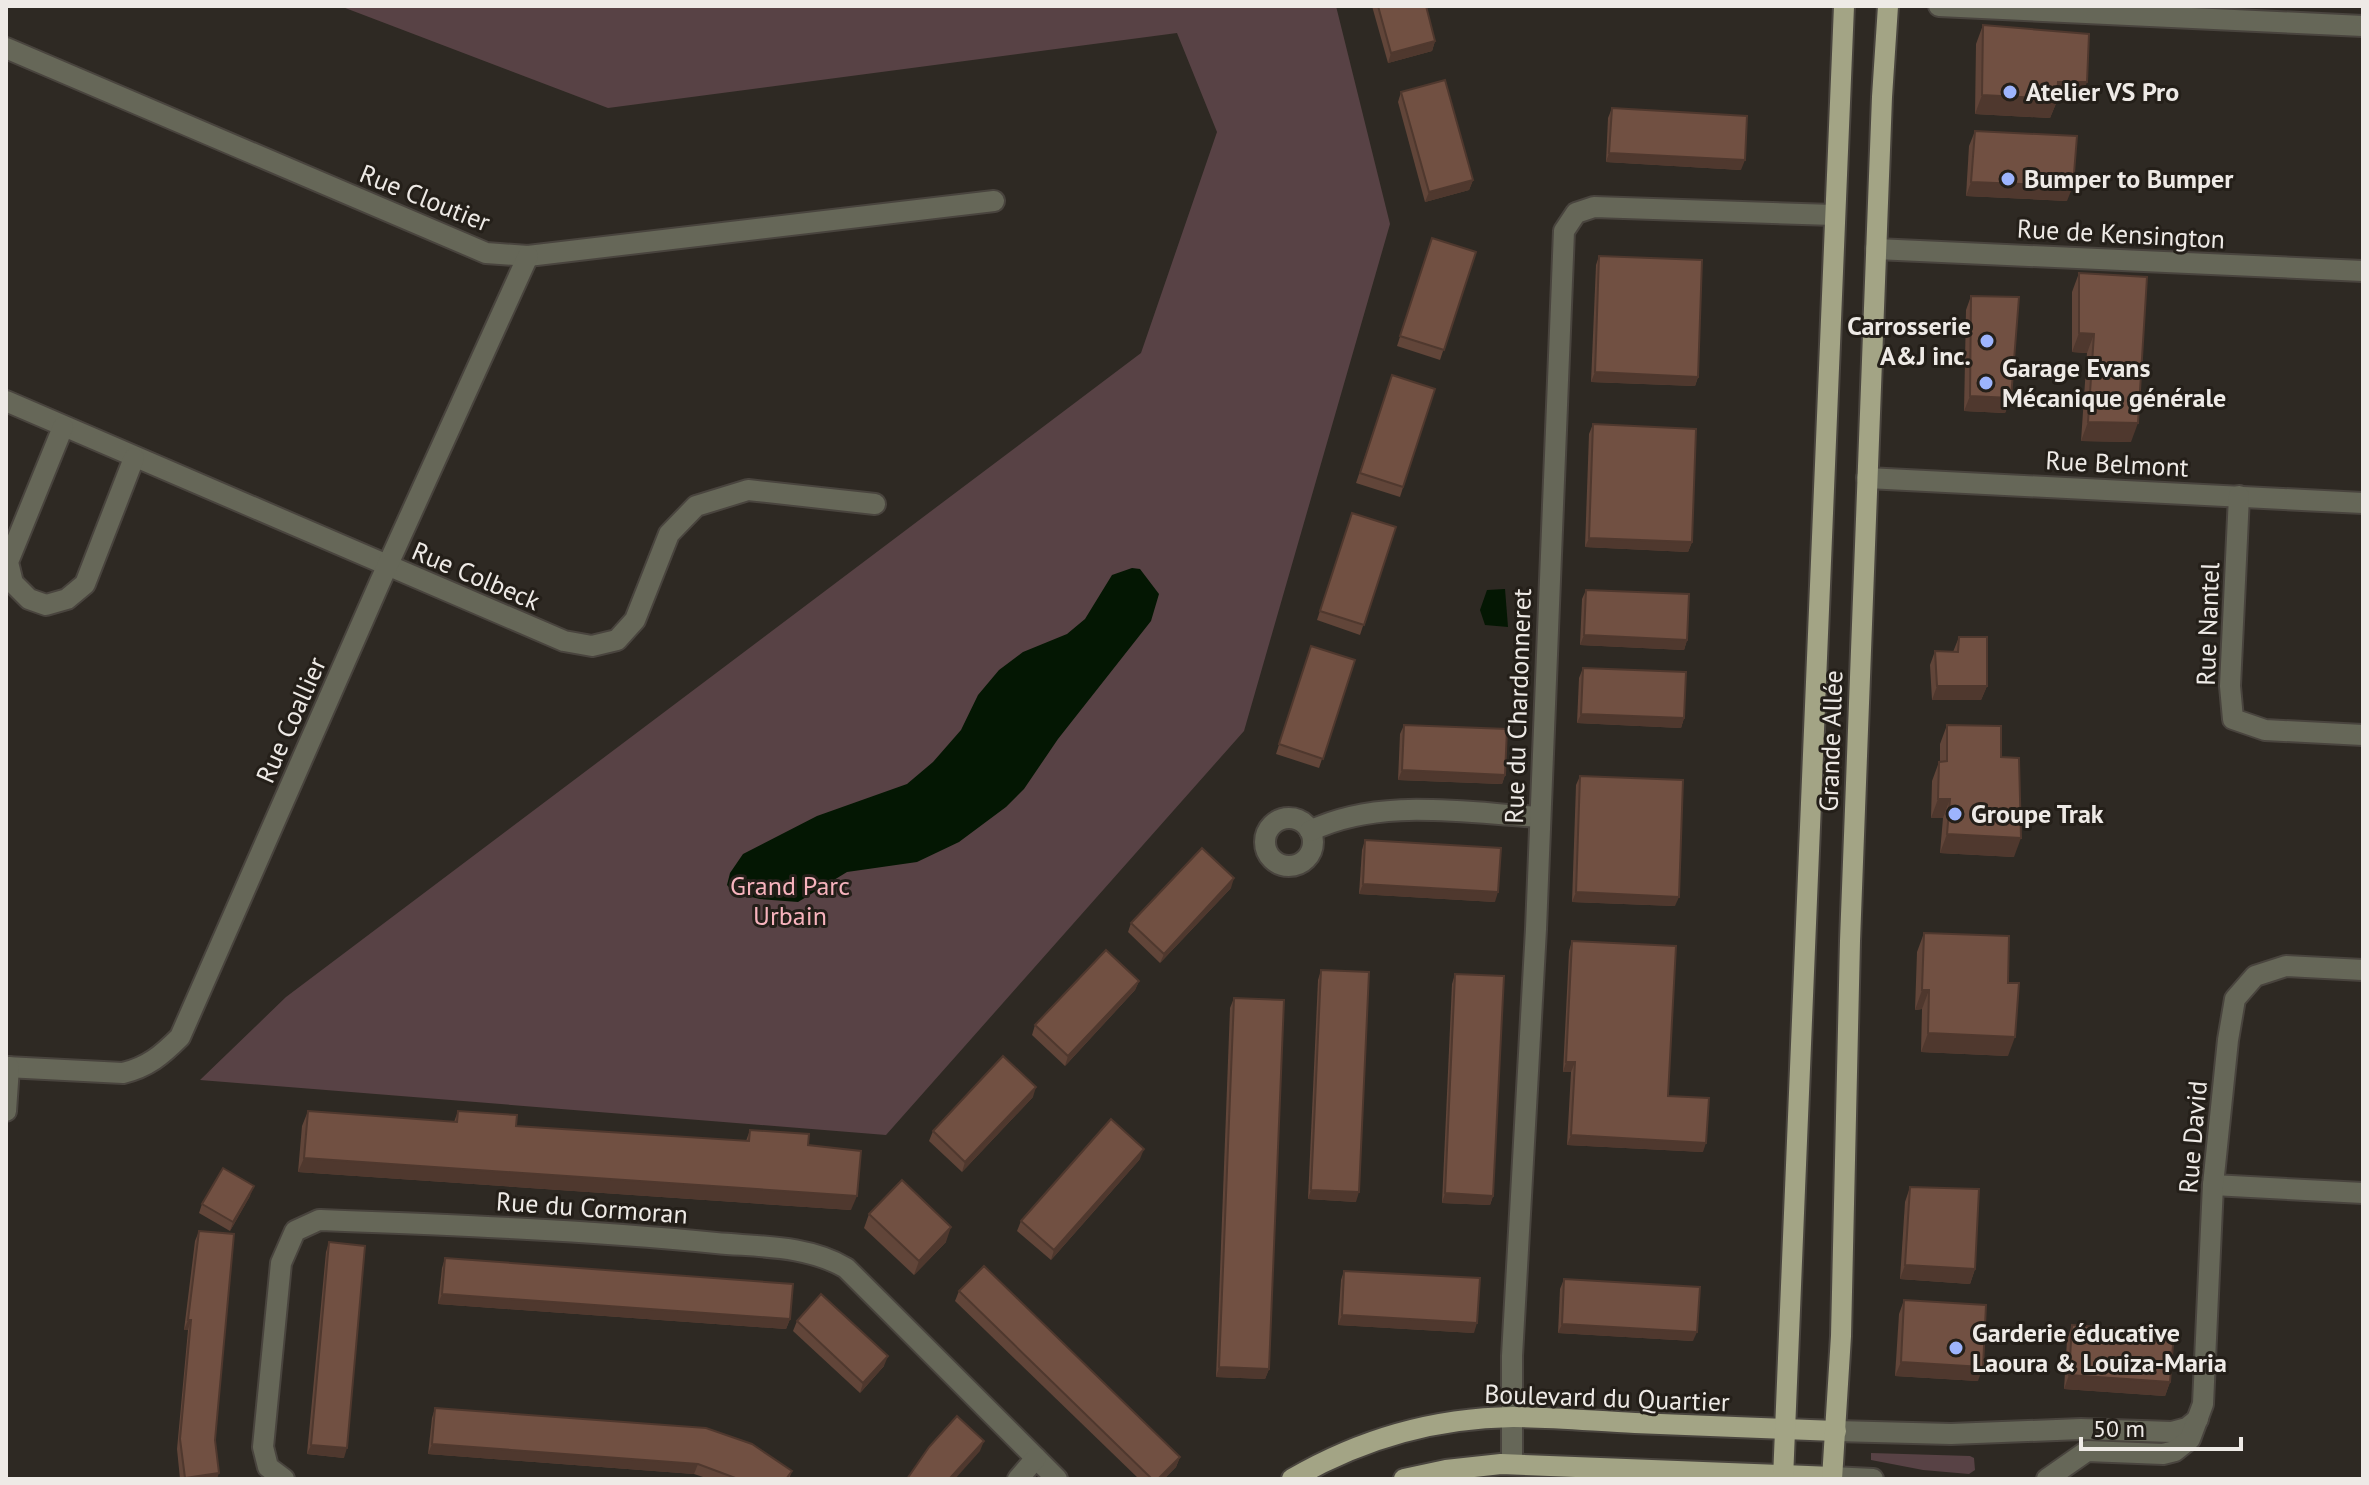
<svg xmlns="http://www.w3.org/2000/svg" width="2369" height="1485" font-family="'PT Sans',sans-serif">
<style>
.green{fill:#584245}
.water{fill:#041703}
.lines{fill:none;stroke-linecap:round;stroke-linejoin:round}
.minor-casing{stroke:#49443e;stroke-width:24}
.major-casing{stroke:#49443e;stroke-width:24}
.minor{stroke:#666758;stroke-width:20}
.major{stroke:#a3a485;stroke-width:20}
.wall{fill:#614539}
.shaded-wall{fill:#4f382e}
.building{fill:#715042;stroke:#4f382e;stroke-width:2}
.poi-dot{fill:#9db4fd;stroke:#241f19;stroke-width:3}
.labels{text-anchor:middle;stroke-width:6;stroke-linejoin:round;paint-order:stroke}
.poi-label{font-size:26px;font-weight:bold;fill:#eeeae6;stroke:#241f19;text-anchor:start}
.street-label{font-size:26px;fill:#eeeae6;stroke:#241f19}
.park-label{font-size:26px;fill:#f7b3bd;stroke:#241f19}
</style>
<rect width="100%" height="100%" fill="#2e2923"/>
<g class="green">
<polygon points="340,6 1336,6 1390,224 1244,731 886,1135 200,1080 286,997 1141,353 1217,132 1177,33 608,108"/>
<polygon points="1871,1453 1970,1456 1974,1458 1975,1470 1969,1474 1923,1470 1871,1460"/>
</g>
<g class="water">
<polygon points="1132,568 1140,569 1159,594 1151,621 1058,739 1024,789 1006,807 959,842 917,862 847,872 798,902 760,899 734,893 727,885 730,873 743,854 817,816 907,784 933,762 961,730 978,695 999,670 1023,652 1067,634 1085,619 1112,575"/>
<polygon points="1505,589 1508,627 1485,625 1480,610 1487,590"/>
</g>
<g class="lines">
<defs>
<g id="minor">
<polyline points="1939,6 2363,26"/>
<polyline points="6,48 486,253 528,256 994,201"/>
<polyline points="1876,249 2363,271"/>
<polyline points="6,401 564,641 592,646 617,640 635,620 669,534 696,506 748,490 875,504"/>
<polyline points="63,427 8,562 13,583 29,599 46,605 67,599 85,584 134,458"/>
<polyline points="1867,478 2363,503"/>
<polyline points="2239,496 2230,686 2233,719 2265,730 2363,735"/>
<circle cx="1289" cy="842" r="24"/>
<path d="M1310,831C1380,797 1464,813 1540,817"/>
<path d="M6,1067L123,1073C148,1067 162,1055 180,1037L380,582L528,256"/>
<polyline points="6,1111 9,1067"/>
<polyline points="2213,1185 2363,1193"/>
<polyline points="1836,1431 1951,1434 2081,1429 2172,1432 2187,1428 2198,1419"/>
<polyline points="1512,1464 1512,1356 1536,929 1564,231 1576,213 1594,207 1834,215"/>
<polyline points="1832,1477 1873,1479"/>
<path d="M284,1479L268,1467L263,1447L281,1263L295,1231L319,1220C451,1225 584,1230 716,1243C760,1247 807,1245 846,1268L1057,1479"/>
<polyline points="1018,1479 1036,1458"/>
<polyline points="2047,1479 2087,1451 2163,1454 2175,1451 2190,1439 2203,1404 2213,1185 2228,1040 2235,999 2255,976 2286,966 2363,970"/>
</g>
<g id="major">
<path d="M1292,1479C1359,1440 1434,1418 1513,1417C1553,1417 1594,1421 1635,1423C1702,1426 1769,1428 1836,1431"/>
<polyline points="1404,1479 1446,1470 1501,1464 1832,1477"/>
<polyline points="1783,1479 1844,6"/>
<polyline points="1832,1479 1841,1336 1850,941 1882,97 1888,6"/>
</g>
</defs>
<use href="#minor" class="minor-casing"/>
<use href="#major" class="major-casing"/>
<use href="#minor" class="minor"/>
<use href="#major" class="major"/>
</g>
<g class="wall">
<polygon points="1372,6 1426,6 1435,41 1432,51 1388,63"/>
<polygon points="1983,25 2080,101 2057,101 2050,118 1975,114 1976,44"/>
<polygon points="1401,92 1473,180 1469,190 1425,202 1398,102"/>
<polygon points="1612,108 1741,170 1606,162 1608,118"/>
<polygon points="1975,131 2067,201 1966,196 1969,146"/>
<polygon points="1432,238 1476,252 1440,360 1397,346"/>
<polygon points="1599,256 1698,377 1695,386 1591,382 1596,265"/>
<polygon points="2079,273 2131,442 2081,441 2087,353 2072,352 2072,292"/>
<polygon points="1971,296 2011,398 2005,413 1964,411 1966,310"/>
<polygon points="1392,375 1435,389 1400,497 1356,483"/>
<polygon points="1593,424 1692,542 1688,552 1585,547 1589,434"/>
<polygon points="1352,513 1396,527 1360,635 1317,620"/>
<polygon points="1586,590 1687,640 1684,650 1580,645 1582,599"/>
<polygon points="1959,637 1987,686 1981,700 1932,700 1930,665 1935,651 1953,652"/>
<polygon points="1311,646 1355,660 1319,768 1276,754"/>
<polygon points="1583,668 1684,718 1681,728 1577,723 1579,678"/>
<polygon points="1404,725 1505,775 1502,784 1398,780 1400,734"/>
<polygon points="1947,725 2001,757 2014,857 1940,853 1943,818 1931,818 1932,781 1939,762 1940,762 1940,744"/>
<polygon points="1580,776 1675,906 1572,902 1576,785"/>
<polygon points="1365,840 1495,902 1359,894 1362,850"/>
<polygon points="1231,888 1160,963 1128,932 1131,923"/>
<polygon points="1924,933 2008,1056 1921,1052 1922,1009 1915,1010 1917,952"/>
<polygon points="1572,941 1668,1096 1703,1152 1567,1145 1571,1072 1563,1072 1569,951"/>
<polygon points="1321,970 1356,1202 1308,1199 1318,980"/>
<polygon points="1455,974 1493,1196 1490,1205 1442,1203 1452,984"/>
<polygon points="1139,981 1135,990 1065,1066 1032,1035 1035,1025"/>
<polygon points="1234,998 1269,1369 1265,1379 1216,1377 1230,1008"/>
<polygon points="1033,1097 962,1172 929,1141 933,1131"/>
<polygon points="308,1111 454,1122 458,1111 516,1126 746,1141 750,1130 808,1145 851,1210 298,1172 302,1126"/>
<polygon points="1140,1159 1051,1260 1017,1231 1021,1221"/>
<polygon points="1910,1187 1975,1269 1970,1284 1900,1279 1905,1202"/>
<polygon points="250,1196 230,1231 199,1213 202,1204"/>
<polygon points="869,1214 946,1242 914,1275 864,1228"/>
<polygon points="199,1231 215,1440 217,1479 180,1479 177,1449 188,1330 184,1330 195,1241"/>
<polygon points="329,1242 344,1458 307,1454 326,1252"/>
<polygon points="445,1258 790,1319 786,1329 438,1304 442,1268"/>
<polygon points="1344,1271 1474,1333 1338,1325 1341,1280"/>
<polygon points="1564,1279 1693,1341 1558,1333 1560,1289"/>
<polygon points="959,1291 1180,1457 1176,1467 1164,1479 1139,1479 955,1301"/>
<polygon points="1904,1300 1978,1381 1895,1376 1899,1314"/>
<polygon points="797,1321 884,1366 860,1393 793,1331"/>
<polygon points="2072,1325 2170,1382 2165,1396 2064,1389 2067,1340"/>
<polygon points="435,1408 792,1471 789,1479 709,1479 694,1474 428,1454 432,1418"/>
</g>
<g class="shaded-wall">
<polygon points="1435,41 1432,51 1388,63 1391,53"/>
<polygon points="2058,82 2087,82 2080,101 2057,101 2050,118 1975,114 1982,95"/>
<polygon points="1609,153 1745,160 1741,170 1606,162"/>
<polygon points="1473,180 1469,190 1425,202 1429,192"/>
<polygon points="1971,182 2073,186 2067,201 1966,196"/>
<polygon points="2079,333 2094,334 2087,353 2072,352"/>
<polygon points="1595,372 1698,377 1695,386 1591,382"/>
<polygon points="1970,396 2011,398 2005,413 1964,411"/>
<polygon points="2088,422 2138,423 2131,442 2081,441"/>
<polygon points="1589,538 1692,542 1688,552 1585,547"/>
<polygon points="1584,635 1687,640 1684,650 1580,645"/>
<polygon points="1937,686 1987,686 1981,700 1932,700"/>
<polygon points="1581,714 1684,718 1681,728 1577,723"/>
<polygon points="1402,770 1505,775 1502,784 1398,780"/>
<polygon points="1938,799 1950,799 1943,818 1931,818"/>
<polygon points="1947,834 2021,838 2014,857 1940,853"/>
<polygon points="1234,878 1231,888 1160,963 1164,954"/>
<polygon points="1363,884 1498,892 1495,902 1359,894"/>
<polygon points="1576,892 1679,897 1675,906 1572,902"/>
<polygon points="1139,981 1135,990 1065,1066 1068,1056"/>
<polygon points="1922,990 1929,990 1922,1009 1915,1010"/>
<polygon points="1928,1033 2015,1037 2008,1056 1921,1052"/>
<polygon points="1566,1062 1575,1062 1571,1072 1563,1072"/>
<polygon points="1036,1087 1033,1097 962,1172 965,1162"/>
<polygon points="1571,1135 1706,1143 1703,1152 1567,1145"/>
<polygon points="1144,1149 1140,1159 1051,1260 1054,1250"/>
<polygon points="304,1158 857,1196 851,1210 298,1172"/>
<polygon points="254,1186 250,1196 230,1231 233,1222"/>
<polygon points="1311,1190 1359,1192 1356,1202 1308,1199"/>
<polygon points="1445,1193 1493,1196 1490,1205 1442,1203"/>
<polygon points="951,1227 946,1242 914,1275 919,1261"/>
<polygon points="1905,1265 1975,1269 1970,1284 1900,1279"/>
<polygon points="442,1294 790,1319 786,1329 438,1304"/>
<polygon points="1342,1315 1477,1323 1474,1333 1338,1325"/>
<polygon points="188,1320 191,1320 188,1330 184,1330"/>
<polygon points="1562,1324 1697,1332 1693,1341 1558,1333"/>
<polygon points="888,1356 884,1366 860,1393 863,1383"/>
<polygon points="1901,1362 1983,1367 1978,1381 1895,1376"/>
<polygon points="1219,1367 1269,1369 1265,1379 1216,1377"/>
<polygon points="2069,1375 2170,1382 2165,1396 2064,1389"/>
<polygon points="984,1441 980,1451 955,1479 950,1479"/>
<polygon points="432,1444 698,1464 694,1474 428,1454"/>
<polygon points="311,1445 347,1448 344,1458 307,1454"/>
<polygon points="1180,1457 1176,1467 1164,1479 1158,1479"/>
<polygon points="219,1473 217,1479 184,1479 185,1478"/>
</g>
<g class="building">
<polygon points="1378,6 1426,6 1435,41 1391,53"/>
<polygon points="1983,25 2089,34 2087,82 2058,82 2057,99 1982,95"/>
<polygon points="1445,80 1473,180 1429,192 1401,92"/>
<polygon points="1612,108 1747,116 1745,160 1609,153"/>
<polygon points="1975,131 2077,136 2073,186 1971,182"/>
<polygon points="1432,238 1476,252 1444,350 1400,336"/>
<polygon points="1599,256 1702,260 1698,377 1595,372"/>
<polygon points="2079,273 2147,277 2138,423 2088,422 2094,334 2079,333"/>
<polygon points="1971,296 2019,297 2011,398 1970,396"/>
<polygon points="1392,375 1435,389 1403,487 1360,473"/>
<polygon points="1593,424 1696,429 1692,542 1589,538"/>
<polygon points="1352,513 1396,527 1364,625 1320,611"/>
<polygon points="1586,590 1689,594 1687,640 1584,635"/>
<polygon points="1959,637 1987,637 1987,686 1937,686 1935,651 1958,652"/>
<polygon points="1311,646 1355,660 1323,759 1279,744"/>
<polygon points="1583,668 1686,672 1684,718 1581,714"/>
<polygon points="1404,725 1507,729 1505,775 1402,770"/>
<polygon points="1947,725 2001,726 2001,757 2019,758 2021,838 1947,834 1950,799 1938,799 1939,762 1947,761"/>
<polygon points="1580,776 1683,780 1679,897 1576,892"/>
<polygon points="1365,840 1501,848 1498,892 1363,884"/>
<polygon points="1202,848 1234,878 1164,954 1131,923"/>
<polygon points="1924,933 2009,936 2008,983 2019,983 2015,1037 1928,1033 1929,990 1922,990"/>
<polygon points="1572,941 1676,946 1668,1096 1709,1098 1706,1143 1571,1135 1575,1062 1566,1062"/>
<polygon points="1106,950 1139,981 1068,1056 1035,1025"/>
<polygon points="1321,970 1369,972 1359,1192 1311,1190"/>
<polygon points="1455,974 1504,976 1493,1196 1445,1193"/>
<polygon points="1234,998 1284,1000 1269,1369 1219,1367"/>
<polygon points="1003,1056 1036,1087 965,1162 933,1131"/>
<polygon points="308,1111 457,1122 458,1111 517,1115 516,1126 749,1141 750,1130 809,1134 808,1145 861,1151 857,1196 304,1158"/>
<polygon points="1111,1119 1144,1149 1054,1250 1021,1221"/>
<polygon points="223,1168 254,1186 233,1222 202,1204"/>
<polygon points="902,1180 951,1227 919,1261 869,1214"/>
<polygon points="1910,1187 1979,1189 1975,1269 1905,1265"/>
<polygon points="199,1231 234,1234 215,1440 219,1473 185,1478 180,1439 191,1320 188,1320"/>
<polygon points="329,1242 365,1246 347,1448 311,1445"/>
<polygon points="445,1258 793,1284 790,1319 442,1294"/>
<polygon points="984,1266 1180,1457 1158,1479 1152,1479 959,1291"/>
<polygon points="1344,1271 1480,1278 1477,1323 1342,1315"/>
<polygon points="1564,1279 1700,1287 1697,1332 1562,1324"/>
<polygon points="821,1294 888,1356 863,1383 797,1321"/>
<polygon points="1904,1300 1986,1305 1983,1367 1901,1362"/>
<polygon points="2072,1325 2174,1332 2170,1382 2069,1375"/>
<polygon points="435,1408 706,1428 752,1444 792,1471 786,1479 738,1479 698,1464 432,1444"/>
<polygon points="957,1416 984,1441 951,1477 953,1478 952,1479 907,1479 929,1447"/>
</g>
<g class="poi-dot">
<circle cx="2010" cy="92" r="8"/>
<circle cx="2008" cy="179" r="8"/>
<circle cx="1987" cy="341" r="8"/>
<circle cx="1986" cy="383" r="8"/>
<circle cx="1955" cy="814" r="8"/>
<circle cx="1956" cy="1348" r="8"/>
</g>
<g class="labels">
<g class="poi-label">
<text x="2026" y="101">Atelier VS Pro</text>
<text x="2024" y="188">Bumper to Bumper</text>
<text x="1971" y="335" text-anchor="end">Carrosserie<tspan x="1971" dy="30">A&amp;J inc.</tspan></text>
<text x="2002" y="377">Garage Evans<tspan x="2002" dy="30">Mécanique générale</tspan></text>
<text x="1971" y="823">Groupe Trak</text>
<text x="1972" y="1342">Garderie éducative<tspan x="1972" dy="30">Laoura &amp; Louiza-Maria</tspan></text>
</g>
<g class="street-label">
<text transform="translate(425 198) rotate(22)" y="9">Rue Cloutier</text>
<text transform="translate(2121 234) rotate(3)" y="9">Rue de Kensington</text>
<text transform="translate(2117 464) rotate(3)" y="9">Rue Belmont</text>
<text transform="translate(476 576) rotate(23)" y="9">Rue Colbeck</text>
<text transform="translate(2208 624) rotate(-88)" y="9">Rue Nantel</text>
<text transform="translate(1518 706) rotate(-88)" y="9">Rue du Chardonneret</text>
<text transform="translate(291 720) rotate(-66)" y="9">Rue Coallier</text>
<text transform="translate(1831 741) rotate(-88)" y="9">Grande Allée</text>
<text transform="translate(2193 1137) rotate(-85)" y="9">Rue David</text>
<text transform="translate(592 1208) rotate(4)" y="9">Rue du Cormoran</text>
<text transform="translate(1607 1398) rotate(2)" y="9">Boulevard du Quartier</text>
</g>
<g class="park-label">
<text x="790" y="895">Grand Parc<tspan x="790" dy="30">Urbain</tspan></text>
</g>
</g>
<rect width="2369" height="1485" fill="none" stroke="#eeeae6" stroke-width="16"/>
<path d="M2081 1437v12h160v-12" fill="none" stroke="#eeeae6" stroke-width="4"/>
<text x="2093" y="1437" font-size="24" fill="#eeeae6" stroke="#241f19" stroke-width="6" paint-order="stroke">50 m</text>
</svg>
